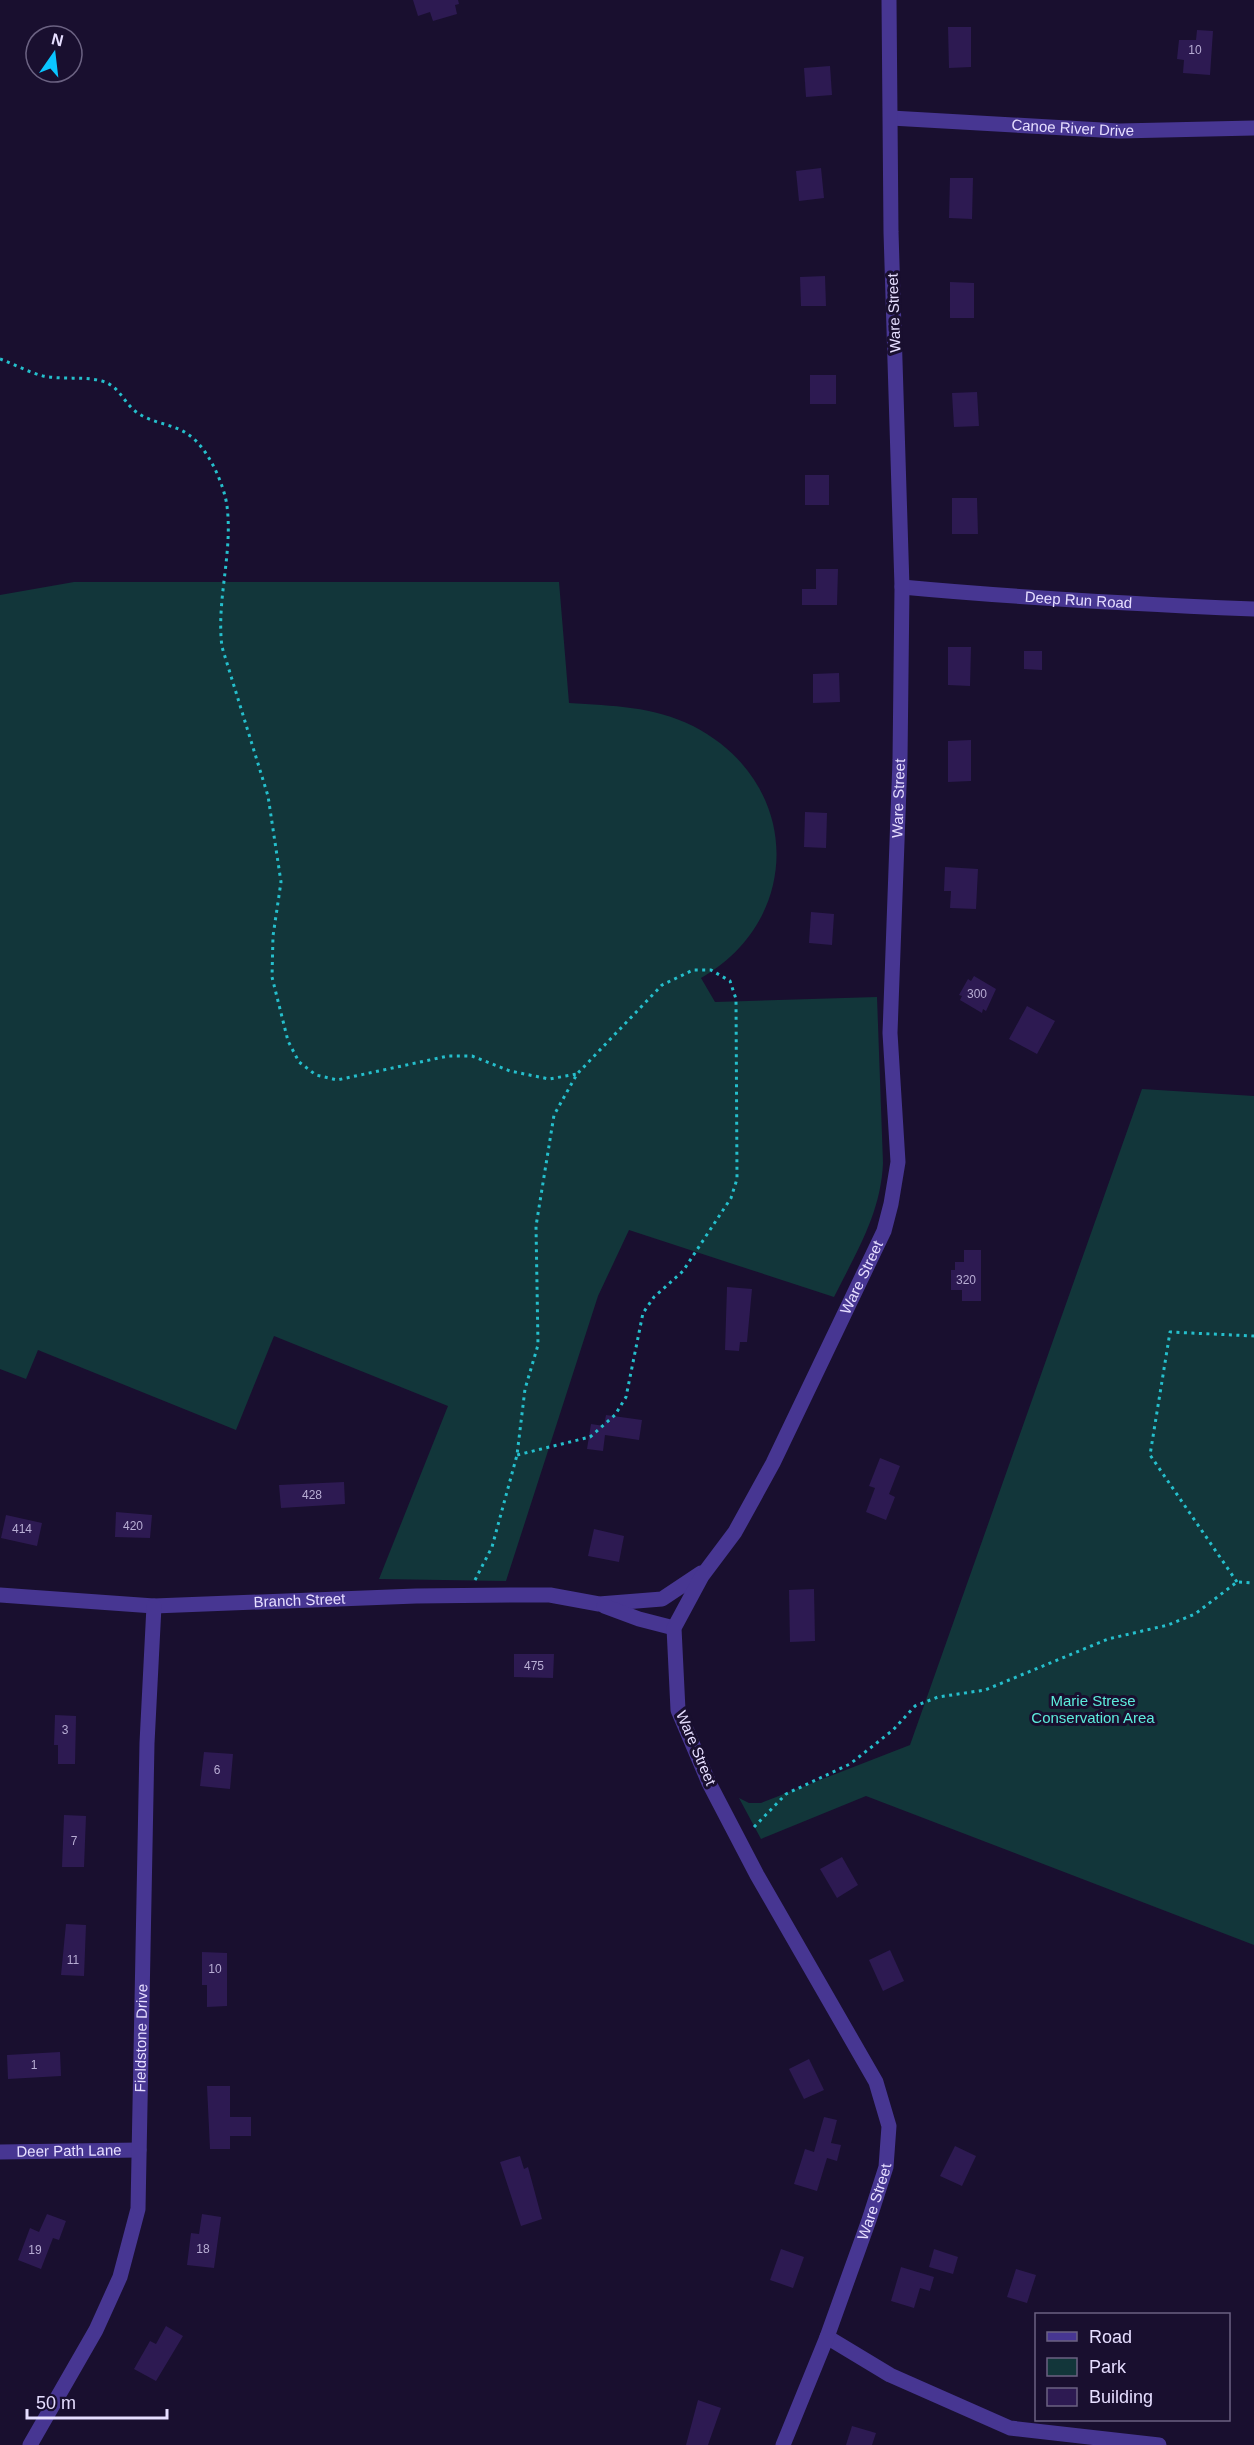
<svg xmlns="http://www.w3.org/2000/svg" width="1254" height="2445" font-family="Helvetica,sans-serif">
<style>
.green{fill:#12363a}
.building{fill:#2d1a52}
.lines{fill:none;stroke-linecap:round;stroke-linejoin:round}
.path{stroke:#25bfcc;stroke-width:3;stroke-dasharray:3 4.5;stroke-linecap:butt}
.minor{stroke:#473692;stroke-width:15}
.labels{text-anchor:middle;stroke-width:6;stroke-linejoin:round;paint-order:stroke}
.number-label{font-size:12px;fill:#b8add4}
.street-label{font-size:15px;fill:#e6deff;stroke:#190f2f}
.park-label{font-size:15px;fill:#5decdc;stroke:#190f2f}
</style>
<rect width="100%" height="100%" fill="#190f2f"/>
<g class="green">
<path d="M74,582H559L569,703C613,706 653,706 693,726C802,782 804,919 701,978L715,1002L877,997L883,1163C881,1213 856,1253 834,1297L629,1230L598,1296L506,1581L379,1579L448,1406L274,1336L236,1430L38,1350L26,1379L0,1369V595Z"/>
<polygon points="1142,1089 1254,1096 1254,1945 866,1796 761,1839 739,1798 749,1803 761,1803 910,1745"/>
</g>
<g class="building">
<polygon points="413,0 458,0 459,4 455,5 457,14 433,21 430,12 418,16"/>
<polygon points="948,27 971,27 971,67 949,68"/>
<polygon points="1197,30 1213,31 1210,75 1183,73 1184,60 1177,59 1179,40 1196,40"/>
<polygon points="830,66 832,95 806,97 804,68"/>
<polygon points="821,168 824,198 799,201 796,171"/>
<polygon points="950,178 973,178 972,219 949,218"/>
<polygon points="825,276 826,306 801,306 800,277"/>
<polygon points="950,282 974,283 974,318 950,318"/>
<rect x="810" y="375" width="26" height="29"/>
<polygon points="977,392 979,426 954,427 952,393"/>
<rect x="805" y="475" width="24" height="30"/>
<polygon points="952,498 977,498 978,534 952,534"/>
<polygon points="816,569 838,569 837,605 802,605 802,589 816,589"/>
<polygon points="948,647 971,647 970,686 948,685"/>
<polygon points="1024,651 1042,651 1042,670 1024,669"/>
<polygon points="839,673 840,702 813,703 813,674"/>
<polygon points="971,740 971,781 948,782 948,741"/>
<polygon points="805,812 827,813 826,848 804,847"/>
<polygon points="945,867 978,869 976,909 950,908 951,891 944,891"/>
<polygon points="811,912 834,914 832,945 809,943"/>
<polygon points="974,976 996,989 986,1011 983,1009 982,1013 960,1000 962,996 959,995 968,979 971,981"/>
<polygon points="1027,1006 1055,1021 1037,1054 1009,1039"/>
<polygon points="964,1250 981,1250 981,1301 962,1301 962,1290 951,1290 951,1270 955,1270 955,1262 964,1262"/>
<polygon points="727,1287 752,1289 747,1342 740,1342 739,1351 725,1350"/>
<polygon points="606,1415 642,1420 639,1440 605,1435 603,1451 587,1449 591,1424 604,1426"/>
<polygon points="880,1458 900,1466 889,1494 895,1497 886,1520 866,1512 875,1488 869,1486"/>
<polygon points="344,1482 345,1504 281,1508 279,1485"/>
<polygon points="116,1512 152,1515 150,1538 115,1537"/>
<polygon points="6,1515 42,1523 37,1546 1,1538"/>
<polygon points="594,1529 624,1536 619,1562 588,1556"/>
<polygon points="814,1589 815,1641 790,1642 789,1590"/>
<polygon points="514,1654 554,1654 553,1678 514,1677"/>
<polygon points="55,1715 76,1716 75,1764 58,1764 58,1745 54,1745"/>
<polygon points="204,1752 233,1754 230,1789 200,1786"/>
<polygon points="64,1815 86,1816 84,1867 62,1867"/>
<polygon points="842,1857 858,1885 837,1898 820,1869"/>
<polygon points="66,1924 86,1925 84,1976 61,1975"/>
<polygon points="890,1950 904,1981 883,1991 869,1960"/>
<polygon points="202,1952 227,1953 227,2006 207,2007 207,1985 202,1985"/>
<polygon points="60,2052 61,2076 8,2079 7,2055"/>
<polygon points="809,2059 824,2090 804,2099 789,2069"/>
<polygon points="207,2086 230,2086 230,2117 251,2117 251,2136 230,2136 230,2149 210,2149"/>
<polygon points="824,2117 837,2120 831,2143 841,2145 837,2161 827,2158 817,2191 794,2184 805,2149 814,2152"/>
<polygon points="955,2146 976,2156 962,2186 940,2176"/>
<polygon points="520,2156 524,2169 528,2167 542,2219 521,2226 500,2162"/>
<polygon points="47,2214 66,2221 59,2240 53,2238 41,2269 18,2260 30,2228 39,2232"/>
<polygon points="202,2214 221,2217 214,2268 187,2265 191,2233 199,2234"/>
<polygon points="781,2249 804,2257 793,2288 770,2280"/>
<polygon points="934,2249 958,2257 953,2274 929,2267"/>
<polygon points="901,2267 934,2277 930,2291 920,2288 914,2308 891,2301"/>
<polygon points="1016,2269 1036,2275 1027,2303 1007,2297"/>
<polygon points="166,2326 183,2336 156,2381 134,2369 150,2341 156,2344"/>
<polygon points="698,2400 721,2408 708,2445 686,2445"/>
<polygon points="852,2426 876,2433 872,2445 846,2445"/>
</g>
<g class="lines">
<g class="path">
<path d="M0,359C14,364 28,372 43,376C62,380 83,376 102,381C119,386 122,400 135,411C151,424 173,423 189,435C208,448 224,484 227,506C233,554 216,600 222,647L268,796L281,882L273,936L272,977L288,1041L299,1062L316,1075L337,1080L448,1056H472L510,1071L549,1079L577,1074"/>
<polyline points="475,1580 492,1547 517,1455 525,1389 538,1345 536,1226 554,1115 577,1074 662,985 693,970 711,970 730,981 736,999 737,1179 731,1198 683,1271 654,1297 643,1313 626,1397 615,1415 590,1437 517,1455"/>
<polyline points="1237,1582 1150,1455 1170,1332 1254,1336"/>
<polyline points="754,1827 786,1794 850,1764 893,1730 915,1706 938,1697 985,1690 1108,1639 1168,1625 1195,1614 1237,1582 1254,1583"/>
</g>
<g class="minor">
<path id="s1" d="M891,118L1119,131L1254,128"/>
<path id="s2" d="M902,587C1019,598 1136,604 1254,609"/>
<path id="s3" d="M0,1595L154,1606L416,1596L514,1595H550L599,1604L662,1599L701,1573"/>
<polyline points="604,1606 639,1619 674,1628"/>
<path id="s4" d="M0,2152L139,2150"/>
<polyline points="827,2337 890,2375 1010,2428 1159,2445"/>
<path id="s5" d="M30,2445L96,2330L120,2277L138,2209L147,1743L154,1606"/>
<path id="s6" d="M783,2445L827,2337L869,2220L886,2167L889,2126L876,2082L757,1875L709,1783L678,1710L674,1628L702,1576L735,1532L773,1463L884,1231L891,1204L898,1162L890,1033L900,760L902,587L891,232L889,0"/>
</g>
</g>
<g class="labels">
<g class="number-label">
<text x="1195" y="54">10</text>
<text x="977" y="998">300</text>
<text x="966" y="1284">320</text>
<text x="312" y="1499">428</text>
<text x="133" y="1530">420</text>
<text x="22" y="1533">414</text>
<text x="534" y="1670">475</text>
<text x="65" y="1734">3</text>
<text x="217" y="1774">6</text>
<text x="74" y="1845">7</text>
<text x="73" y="1964">11</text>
<text x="215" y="1973">10</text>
<text x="34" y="2069">1</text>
<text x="203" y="2253">18</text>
<text x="35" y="2254">19</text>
</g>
<g class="street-label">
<text dy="5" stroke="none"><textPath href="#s1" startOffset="182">Canoe River Drive</textPath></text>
<text transform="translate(894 313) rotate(-92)" y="5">Ware Street</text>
<text dy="5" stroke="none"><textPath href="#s2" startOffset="177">Deep Run Road</textPath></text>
<text dy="5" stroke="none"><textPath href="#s6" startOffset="1772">Ware Street</textPath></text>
<text dy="5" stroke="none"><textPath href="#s6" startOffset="1286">Ware Street</textPath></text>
<text dy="5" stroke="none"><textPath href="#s3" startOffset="300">Branch Street</textPath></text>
<text transform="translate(696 1748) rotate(67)" y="5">Ware Street</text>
<text dy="5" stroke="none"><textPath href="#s5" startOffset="432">Fieldstone Drive</textPath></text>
<text dy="5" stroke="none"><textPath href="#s4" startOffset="69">Deer Path Lane</textPath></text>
<text dy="5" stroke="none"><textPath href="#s6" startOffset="260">Ware Street</textPath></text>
</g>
<g class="park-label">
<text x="1093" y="1706">Marie Strese<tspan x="1093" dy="17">Conservation Area</tspan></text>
</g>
</g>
<rect x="1035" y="2313" width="195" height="108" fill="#190f2f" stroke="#6b6282" stroke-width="1.5"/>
<rect x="1047" y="2332" width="30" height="9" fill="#473692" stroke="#6b6282" stroke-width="1.5"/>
<text x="1089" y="2343" font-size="18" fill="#e6deff">Road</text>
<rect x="1047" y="2358" width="30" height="18" fill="#12363a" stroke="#6b6282" stroke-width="1.5"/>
<text x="1089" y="2373" font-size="18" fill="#e6deff">Park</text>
<rect x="1047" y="2388" width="30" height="18" fill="#2d1a52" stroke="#6b6282" stroke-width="1.5"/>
<text x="1089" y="2403" font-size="18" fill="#e6deff">Building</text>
<g transform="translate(54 54) rotate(14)"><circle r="28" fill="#190f2f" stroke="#6b6282" stroke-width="1.5"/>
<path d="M0-4.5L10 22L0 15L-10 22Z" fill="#0ac5ff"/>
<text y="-9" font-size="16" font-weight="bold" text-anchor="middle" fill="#e6deff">N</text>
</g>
<path d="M27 2409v9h140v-9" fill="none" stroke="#e6deff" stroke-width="3"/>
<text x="36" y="2409" font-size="18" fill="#e6deff" stroke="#190f2f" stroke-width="4.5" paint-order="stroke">50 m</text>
</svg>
